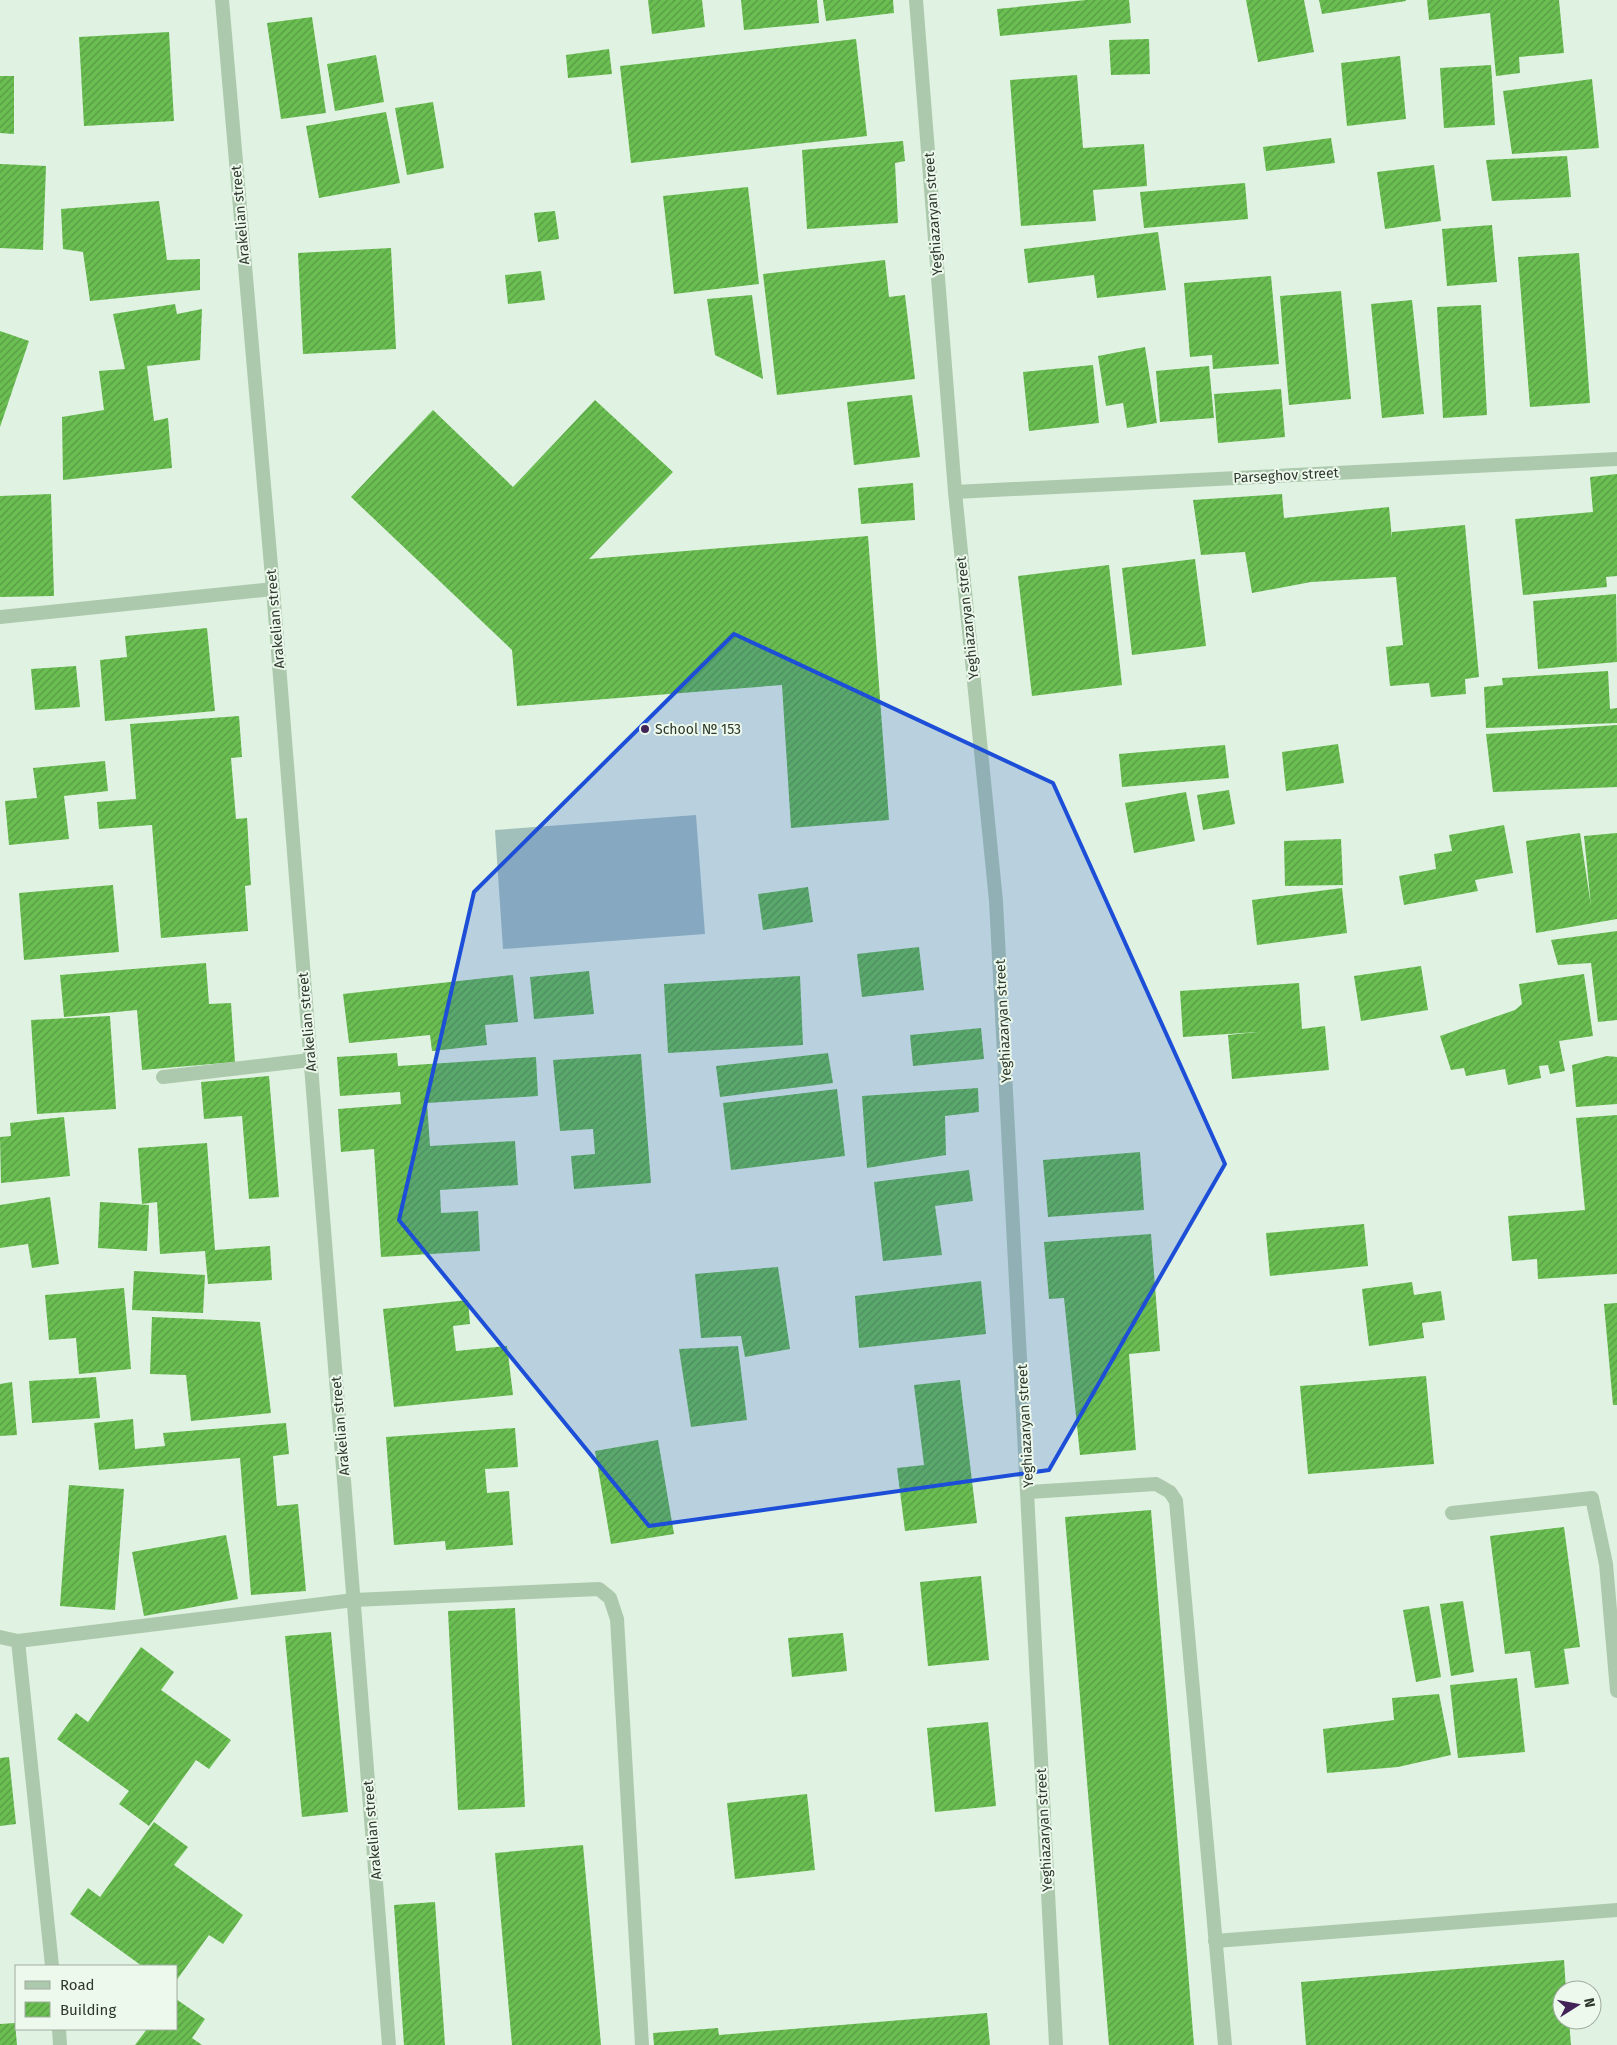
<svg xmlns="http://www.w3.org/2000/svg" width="1617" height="2045" font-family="'Fira Sans',sans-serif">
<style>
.pitch{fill:#a1c0bc}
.building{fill:url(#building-hatch)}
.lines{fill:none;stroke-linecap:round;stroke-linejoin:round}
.service{stroke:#adc9ad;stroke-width:14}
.minor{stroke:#adc9ad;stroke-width:14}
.tertiary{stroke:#adc9ad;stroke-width:14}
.marked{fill:#1d4ed8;fill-opacity:0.2;stroke:#1d4ed8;stroke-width:4;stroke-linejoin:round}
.poi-dot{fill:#422357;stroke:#edf9ed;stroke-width:2}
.labels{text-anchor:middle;stroke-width:4;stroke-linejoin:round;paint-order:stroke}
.street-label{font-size:14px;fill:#2d382b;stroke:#edf9ed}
.poi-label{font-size:14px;fill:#2d382b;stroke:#edf9ed;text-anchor:start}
</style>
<defs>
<pattern id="building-hatch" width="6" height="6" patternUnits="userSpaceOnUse" patternTransform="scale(1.25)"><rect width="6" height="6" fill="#6abe52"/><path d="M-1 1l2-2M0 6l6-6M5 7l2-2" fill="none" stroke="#589b44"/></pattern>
</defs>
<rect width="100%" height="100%" fill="#e0f2e1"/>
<polygon class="pitch" points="696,815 705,934 503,949 495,830"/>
<g class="building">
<polygon points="648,0 702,0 705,27 652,34"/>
<polygon points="741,0 817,0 819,23 744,30"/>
<polygon points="823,0 893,0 894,13 826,21"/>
<polygon points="1086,0 1129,0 1131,23 1000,36 997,9"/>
<polygon points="1246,0 1304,0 1314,52 1258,62"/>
<polygon points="1319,0 1406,0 1406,1 1322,14"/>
<polygon points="1427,0 1559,0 1564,53 1519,57 1520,73 1496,76 1490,13 1429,20"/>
<polygon points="312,17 326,113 281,119 267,23"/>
<polygon points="169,32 174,121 84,126 79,37"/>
<polygon points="856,39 867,136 631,163 620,66"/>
<polygon points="1149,39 1150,74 1111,75 1109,40"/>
<polygon points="609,49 612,74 568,78 566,55"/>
<polygon points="376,55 384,102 335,111 327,64"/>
<polygon points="1400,56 1406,119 1347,126 1341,63"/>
<polygon points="1491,65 1495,125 1444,128 1440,68"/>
<polygon points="1077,75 1083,148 1144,144 1147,186 1093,190 1096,221 1021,226 1010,80"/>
<polygon points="0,76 14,76 14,134 0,133"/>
<polygon points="1592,79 1599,148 1512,154 1503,91"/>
<polygon points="433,102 444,168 407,175 395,108"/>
<polygon points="386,112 400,183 319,198 306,126"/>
<polygon points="1331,138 1335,163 1266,171 1263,147"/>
<polygon points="903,141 905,161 895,163 898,223 807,229 802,150"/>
<polygon points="1567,156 1571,197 1492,201 1486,160"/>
<polygon points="0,164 46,166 43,250 0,248"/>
<polygon points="1434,165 1441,221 1385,229 1377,172"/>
<polygon points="1245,183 1248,219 1144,228 1140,192"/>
<polygon points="748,187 759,284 674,294 663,196"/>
<polygon points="159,201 167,260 200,259 200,290 90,301 83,252 63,249 61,209"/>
<polygon points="555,211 559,239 538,242 534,213"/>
<polygon points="1492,225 1497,282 1447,286 1442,229"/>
<polygon points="1158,232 1166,290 1097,298 1094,275 1028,283 1024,249"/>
<polygon points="391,248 396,349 303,354 298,253"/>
<polygon points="1579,253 1590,403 1530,407 1518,257"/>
<polygon points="885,260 889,297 905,295 915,379 777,395 763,274"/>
<polygon points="541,271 545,300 508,304 505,275"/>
<polygon points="1271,276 1279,364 1213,369 1212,355 1190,357 1184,283"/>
<polygon points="1341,291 1351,399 1289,405 1280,296"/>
<polygon points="752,295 763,379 715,355 707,299"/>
<polygon points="1412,300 1424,414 1382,418 1371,304"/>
<polygon points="175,304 177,314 202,309 200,360 147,366 154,421 168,418 172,468 63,480 62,417 104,410 99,371 125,369 113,314"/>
<polygon points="1481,305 1487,415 1443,418 1437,307"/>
<polygon points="0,331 29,341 0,427"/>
<polygon points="1145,347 1157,423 1127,428 1123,403 1106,406 1098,356"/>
<polygon points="1093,365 1099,423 1029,431 1023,372"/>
<polygon points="1209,366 1214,418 1160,422 1156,371"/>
<polygon points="1281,389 1285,437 1218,443 1214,394"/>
<polygon points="912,395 920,457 854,465 847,402"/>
<polygon points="595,400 673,472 589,559 868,536 889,820 791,828 782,685 517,706 512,650 351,497 433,410 513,487"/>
<polygon points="1617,474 1617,576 1606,577 1607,587 1523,595 1515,519 1593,512 1590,477"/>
<polygon points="913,483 915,520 861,524 858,488"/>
<polygon points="51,494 54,596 0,597 0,496"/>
<polygon points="1282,494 1284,518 1389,507 1392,539 1392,532 1465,525 1479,677 1465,679 1466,694 1431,697 1429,683 1390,686 1386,647 1403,645 1396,577 1311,582 1252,593 1245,552 1201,555 1193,500"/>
<polygon points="1195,559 1206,646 1132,655 1122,568"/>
<polygon points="1109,565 1122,685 1032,696 1018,576"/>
<polygon points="1616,594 1617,662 1538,669 1533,601"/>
<polygon points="207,628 215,711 105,721 100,660 127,657 125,636"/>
<polygon points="76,666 80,707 35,710 31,669"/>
<polygon points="1608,671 1610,709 1617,708 1617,723 1486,728 1484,687 1503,685 1502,678"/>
<polygon points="239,716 242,757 231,758 236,819 247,818 251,885 245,886 248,931 161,938 152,825 99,829 97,802 136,799 130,724"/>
<polygon points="1617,725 1617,787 1493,792 1486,734"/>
<polygon points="1338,744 1344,783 1286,791 1282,752"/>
<polygon points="1225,745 1229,778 1122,787 1119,754"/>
<polygon points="105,761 108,791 64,796 69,839 9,845 5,801 37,798 33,768"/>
<polygon points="1229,790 1235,824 1203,830 1197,795"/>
<polygon points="1186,792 1195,841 1134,853 1125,803"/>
<polygon points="1504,825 1513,873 1475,880 1478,891 1404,905 1399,876 1436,869 1434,854 1452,851 1449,835"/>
<polygon points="1580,833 1591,906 1584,836 1617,833 1617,919 1536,933 1526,841"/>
<polygon points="1341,839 1343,885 1285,886 1284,841"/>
<polygon points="113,885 119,952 24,960 19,893"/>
<polygon points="808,887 813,922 763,930 758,894"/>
<polygon points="1342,888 1347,933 1257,945 1252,900"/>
<polygon points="1617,931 1617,1020 1598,1022 1591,963 1558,965 1551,940"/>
<polygon points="919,947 924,990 862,997 857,954"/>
<polygon points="206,963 209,1004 231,1003 235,1062 142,1070 137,1010 64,1017 60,975"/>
<polygon points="1421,966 1428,1010 1361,1021 1354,976"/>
<polygon points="589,971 594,1014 534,1019 530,977"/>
<polygon points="1584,974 1593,1036 1559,1041 1565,1071 1550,1074 1548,1065 1539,1066 1541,1078 1508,1085 1505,1069 1466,1076 1464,1068 1451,1070 1440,1036 1515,1010 1522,1004 1519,984"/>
<polygon points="513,975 518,1022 485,1025 487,1045 432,1051 430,1035 349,1043 343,994"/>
<polygon points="800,976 803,1045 668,1053 664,984"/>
<polygon points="1299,983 1302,1029 1325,1026 1329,1070 1232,1079 1228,1035 1258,1032 1183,1037 1180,991"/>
<polygon points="110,1016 116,1109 37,1114 31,1020"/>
<polygon points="981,1028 984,1059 913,1066 910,1035"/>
<polygon points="397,1053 398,1066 536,1057 538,1096 427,1103 430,1146 515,1141 518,1185 440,1190 441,1213 478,1211 480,1251 381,1257 374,1149 341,1152 338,1109 401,1104 400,1092 340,1096 337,1057"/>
<polygon points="828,1053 833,1083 720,1097 716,1066"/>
<polygon points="641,1054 651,1183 574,1189 571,1156 595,1154 593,1129 560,1131 553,1060"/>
<polygon points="1607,1056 1617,1057 1617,1104 1576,1107 1572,1065"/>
<polygon points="269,1076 279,1197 249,1199 242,1116 204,1119 201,1082"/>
<polygon points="978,1088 979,1112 945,1116 946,1155 867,1168 862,1096"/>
<polygon points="837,1089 845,1156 731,1170 723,1103"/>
<polygon points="1617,1115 1617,1274 1538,1279 1537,1259 1512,1261 1508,1216 1585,1210 1576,1118"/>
<polygon points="64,1117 70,1176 1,1183 0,1137 11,1136 10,1123"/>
<polygon points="207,1143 215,1250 270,1246 272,1280 208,1284 205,1251 160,1254 157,1202 142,1204 138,1148"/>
<polygon points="1140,1152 1144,1210 1048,1217 1043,1160"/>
<polygon points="969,1170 973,1201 935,1206 942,1255 883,1261 874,1182"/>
<polygon points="50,1197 59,1264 32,1268 28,1244 0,1248 0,1205"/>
<polygon points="100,1202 149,1205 147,1251 98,1248"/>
<polygon points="1364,1224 1368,1266 1270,1276 1266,1233"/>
<polygon points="1151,1234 1160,1351 1129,1354 1136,1450 1080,1455 1064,1298 1049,1299 1044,1242"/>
<polygon points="778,1267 790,1349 745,1357 741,1336 701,1338 695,1274"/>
<polygon points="134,1271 205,1275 203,1313 132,1310"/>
<polygon points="981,1281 986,1334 859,1348 855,1296"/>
<polygon points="1412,1282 1414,1295 1441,1291 1445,1320 1422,1323 1424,1338 1369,1346 1362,1289"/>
<polygon points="124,1288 131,1369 79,1374 76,1338 49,1340 45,1295"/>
<polygon points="468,1300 470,1324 453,1326 456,1351 507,1346 513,1395 394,1407 383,1309"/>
<polygon points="1617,1303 1617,1405 1613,1405 1604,1304"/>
<polygon points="152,1317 260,1322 271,1413 191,1421 186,1375 150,1374"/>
<polygon points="738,1346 747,1420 691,1427 679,1349"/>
<polygon points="1426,1376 1434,1464 1308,1474 1300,1386"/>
<polygon points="96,1377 100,1418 32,1423 29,1381"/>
<polygon points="960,1380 977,1523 905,1531 897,1468 924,1465 914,1385"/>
<polygon points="12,1382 17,1435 0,1436 0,1384"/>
<polygon points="133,1419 135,1449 165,1446 163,1433 286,1423 289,1454 273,1456 277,1506 298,1504 306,1591 251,1595 240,1458 99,1470 94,1423"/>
<polygon points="515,1428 518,1467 485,1469 487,1493 509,1491 513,1545 446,1550 445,1541 394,1545 386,1437"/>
<polygon points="658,1440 674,1534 611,1544 595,1451"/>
<polygon points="69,1485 124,1489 115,1610 60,1606"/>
<polygon points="1151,1510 1194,2045 1109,2045 1065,1517"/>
<polygon points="1564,1527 1580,1647 1564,1649 1569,1684 1535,1688 1530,1651 1505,1654 1490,1536"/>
<polygon points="226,1535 238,1599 144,1616 132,1552"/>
<polygon points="981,1576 989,1660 928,1666 920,1582"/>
<polygon points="1463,1601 1474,1672 1451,1676 1440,1604"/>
<polygon points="1429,1606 1441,1677 1416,1682 1403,1610"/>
<polygon points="515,1608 525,1807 458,1810 448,1611"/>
<polygon points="331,1632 348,1812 302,1817 285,1636"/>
<polygon points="843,1633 847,1671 792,1677 788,1638"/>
<polygon points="141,1647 174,1672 161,1690 231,1740 209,1769 196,1760 149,1826 119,1804 129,1791 57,1739 76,1713 88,1722"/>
<polygon points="1517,1678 1525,1752 1458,1758 1450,1685"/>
<polygon points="1439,1694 1451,1755 1398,1767 1327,1773 1323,1729 1394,1720 1392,1698"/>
<polygon points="988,1722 996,1806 935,1812 927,1728"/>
<polygon points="9,1757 16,1824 0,1826 0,1758"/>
<polygon points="807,1794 815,1870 735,1879 727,1803"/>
<polygon points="154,1822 188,1847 174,1865 243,1915 223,1944 209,1935 176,1981 176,1966 142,1966 70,1914 88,1888 100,1897"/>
<polygon points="583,1845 601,2045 512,2045 495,1853"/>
<polygon points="435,1902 445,2045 404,2045 394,1905"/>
<polygon points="1564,1960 1566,1990 1562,1990 1562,2020 1569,2020 1571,2045 1306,2045 1301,1982"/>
<polygon points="176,1999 205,2019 192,2038 202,2045 135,2045 147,2029 176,2029"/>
<polygon points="987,2013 990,2045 654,2045 653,2033 718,2028 719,2035"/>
<polygon points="15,2023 17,2045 0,2045 0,2024"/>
</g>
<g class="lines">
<g class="service">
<polyline points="163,1077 310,1060"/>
<polyline points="1029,1492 1156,1484 1170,1492 1176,1501 1225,2045"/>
<polyline points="1452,1513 1592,1498 1606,1564 1617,1691"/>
<polyline points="0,1637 18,1641 52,1966"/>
<polyline points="18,1641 354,1600 599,1589 610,1598 617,1619 642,2045"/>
<polyline points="1215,1941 1617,1910"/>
<polyline points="59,2029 60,2045"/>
</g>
<g class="minor">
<polyline points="916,0 955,492 996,901 1056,2045"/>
<polyline points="955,492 1617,459"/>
<polyline points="0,617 273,589"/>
</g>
<polyline class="tertiary" points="222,0 273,589 389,2045"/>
</g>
<path class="marked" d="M734,634L1053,783L1225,1164L1049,1470L649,1526L399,1220L474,892Z"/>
<circle class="poi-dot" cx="645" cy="729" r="5"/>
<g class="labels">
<g class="street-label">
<text transform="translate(933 214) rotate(-94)" y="5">Yeghiazaryan street</text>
<text transform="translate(240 215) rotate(-95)" y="5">Arakelian street</text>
<text transform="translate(1286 475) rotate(-3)" y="5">Parseghov street</text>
<text transform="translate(967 618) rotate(-96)" y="5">Yeghiazaryan street</text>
<text transform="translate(275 619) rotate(-95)" y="5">Arakelian street</text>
<text transform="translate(1003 1021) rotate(-93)" y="5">Yeghiazaryan street</text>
<text transform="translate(307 1022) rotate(-95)" y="5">Arakelian street</text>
<text transform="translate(340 1426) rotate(-95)" y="5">Arakelian street</text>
<text transform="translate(1025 1426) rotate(-93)" y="5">Yeghiazaryan street</text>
<text transform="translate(372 1830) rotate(-95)" y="5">Arakelian street</text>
<text transform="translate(1044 1830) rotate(-93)" y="5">Yeghiazaryan street</text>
</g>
<g class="poi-label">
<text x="655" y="734">School № 153</text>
</g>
</g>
<rect x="15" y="1965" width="162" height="65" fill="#edf9ed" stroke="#a0ac9f"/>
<rect x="25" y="1981" width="25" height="8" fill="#adc9ad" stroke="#a0ac9f"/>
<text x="60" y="1990" font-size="15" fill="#2d382b">Road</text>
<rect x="25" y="2002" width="25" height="15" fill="url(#building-hatch)" stroke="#a0ac9f"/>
<text x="60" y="2015" font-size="15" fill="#2d382b">Building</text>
<g transform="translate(1577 2005) rotate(79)"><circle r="24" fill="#edf9ed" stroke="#a0ac9f"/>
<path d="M0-4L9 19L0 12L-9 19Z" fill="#422357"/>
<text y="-8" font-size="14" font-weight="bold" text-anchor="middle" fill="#2d382b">N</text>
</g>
</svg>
